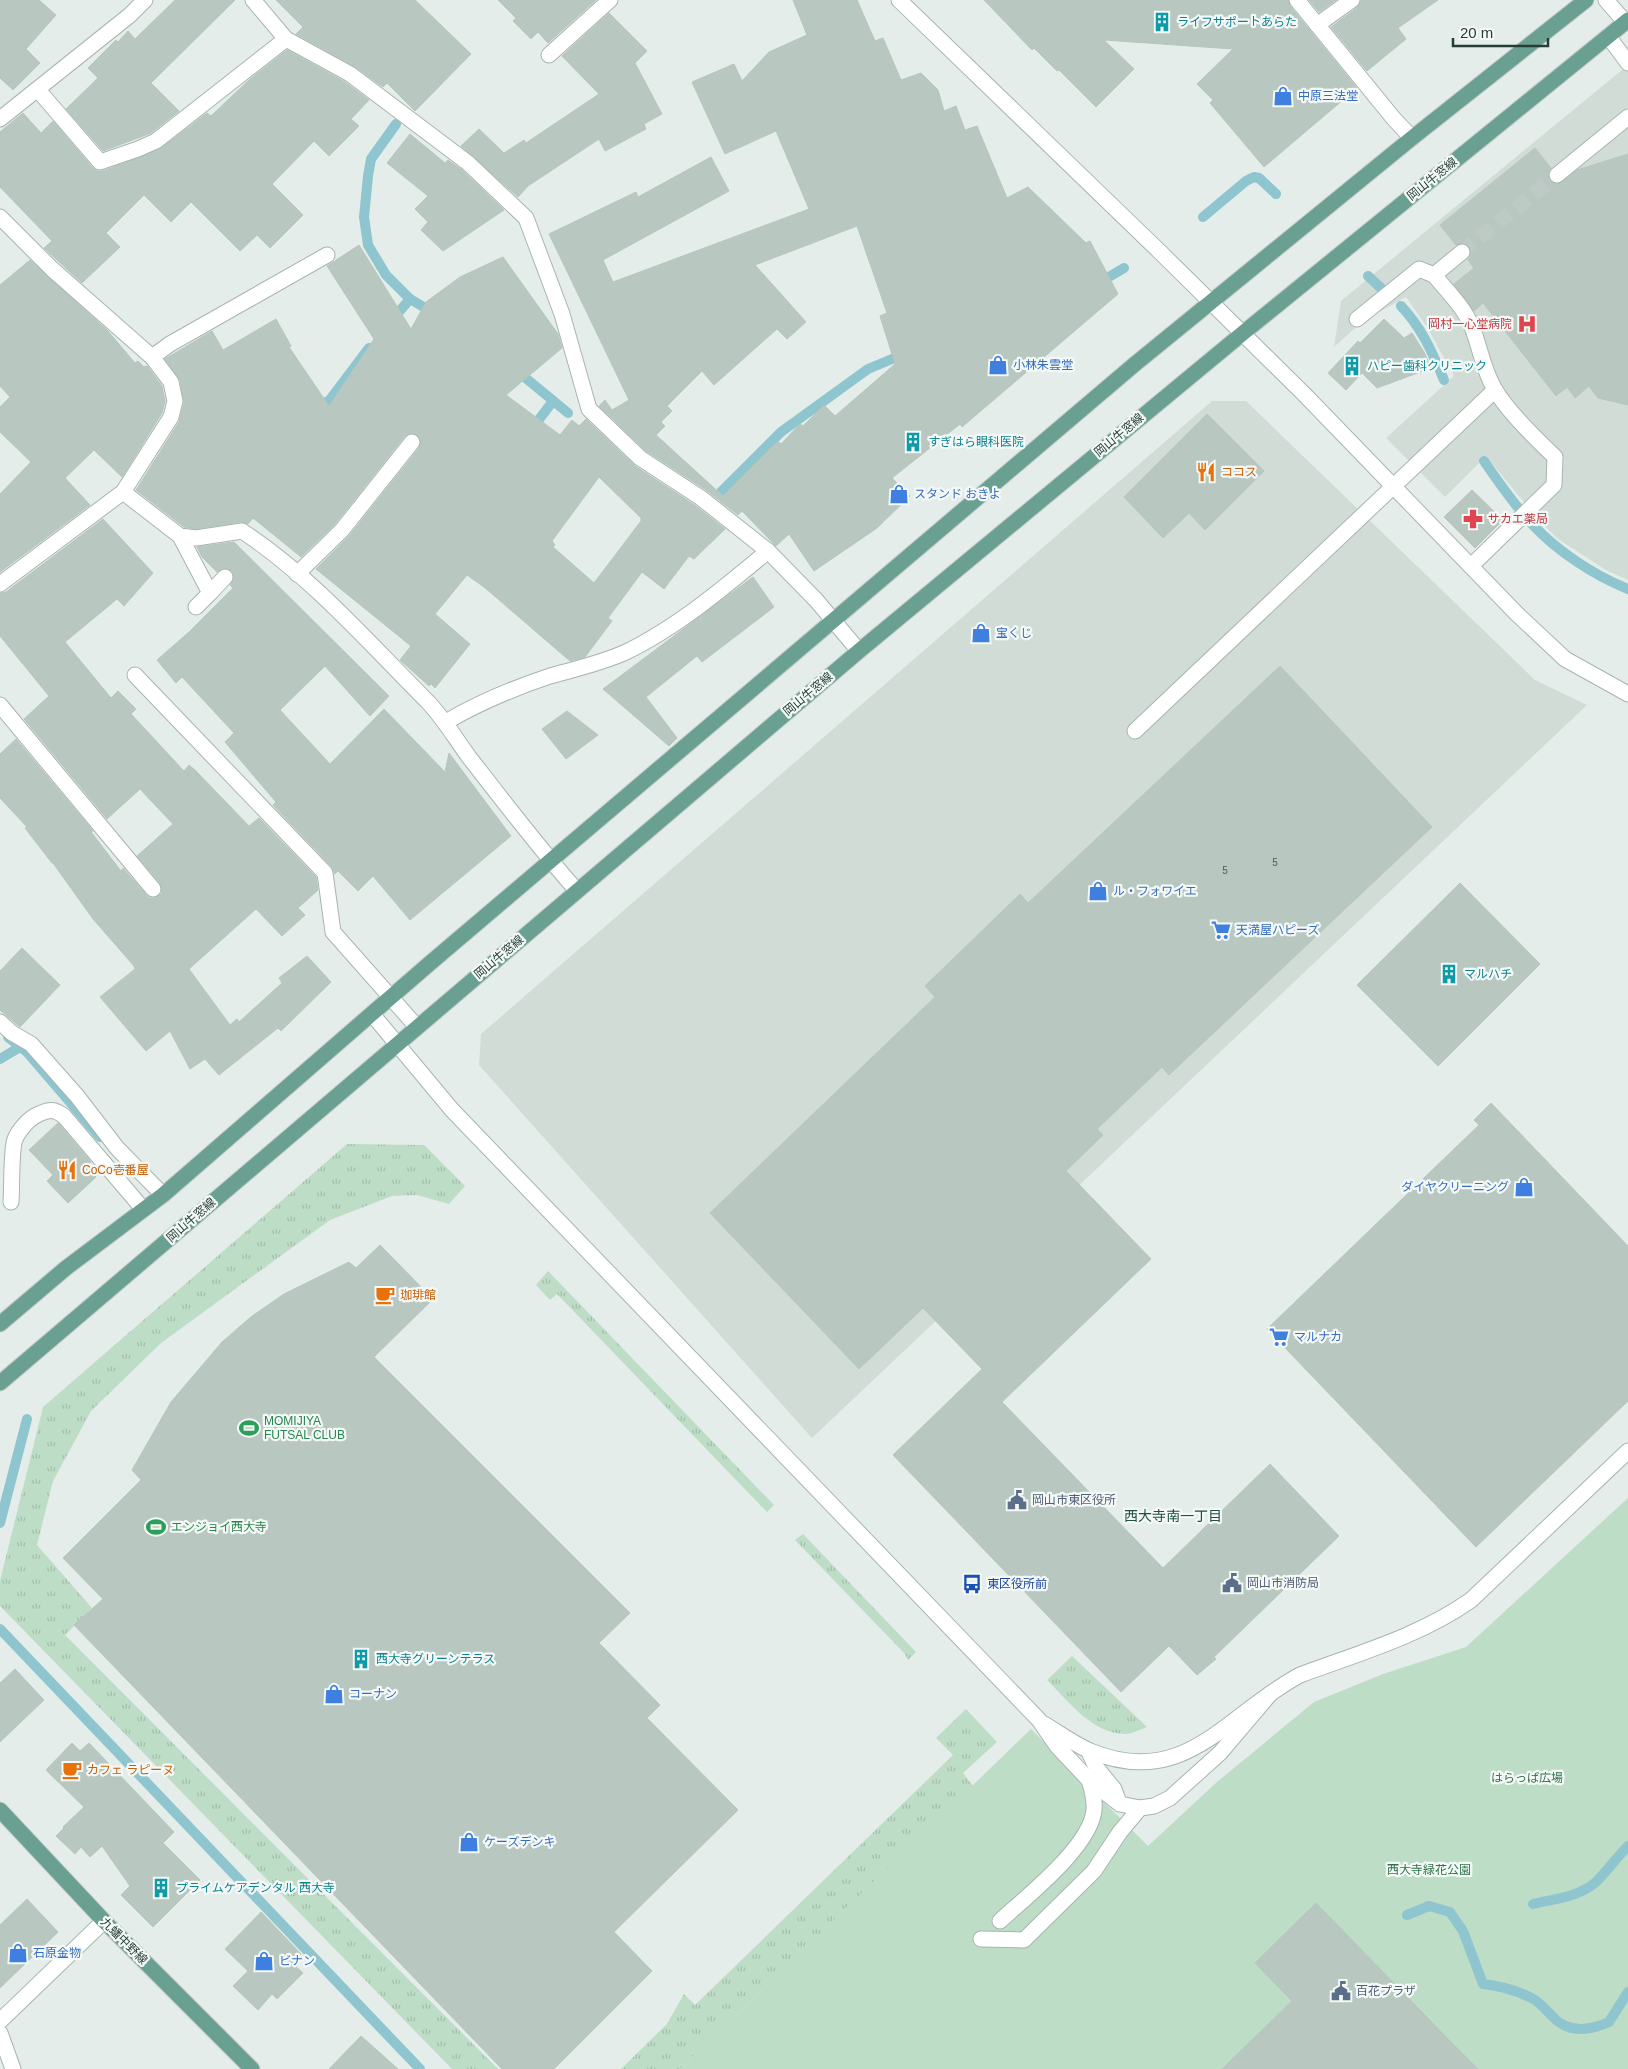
<svg xmlns="http://www.w3.org/2000/svg" width="1628" height="2069" font-family="Helvetica,'Noto Sans JP',sans-serif">
<style>
.built{fill:#d2dcd7}
.grass{fill:url(#grass-tufts)}
.park{fill:#beddc6}
.lines{fill:none;stroke-linecap:round;stroke-linejoin:round}
.stream{stroke:#8ec5cf;stroke-width:10}
.building{fill:#b9c7c1;stroke:#b6c6bf;fill-rule:evenodd}
.minor-tunnel{stroke:#becac5;stroke-width:15;stroke-dasharray:15 8;stroke-linecap:butt}
.minor-casing{stroke:#a7b5b0;stroke-width:17}
.major-casing{stroke:#c2c9c7;stroke-width:17}
.minor{stroke:#fff;stroke-width:15}
.major{stroke:#6aa092;stroke-width:15}
.labels{text-anchor:middle;stroke-width:4.5;stroke-linejoin:round;paint-order:stroke}
.number-label{font-size:10px;fill:#496059}
.culture-label{font-size:12px;fill:#0d838f;stroke:#f4f9f7;text-anchor:start}
.shop-label{font-size:12px;fill:#366cbe;stroke:#f4f9f7;text-anchor:start}
.street-label{font-size:12px;fill:#243d36;stroke:#f4f9f7}
.health-label{font-size:12px;fill:#be3a42;stroke:#f4f9f7;text-anchor:end}
.food-label{font-size:12px;fill:#c56008;stroke:#f4f9f7;text-anchor:start}
.leisure-label{font-size:12px;fill:#27864d;stroke:#f4f9f7;text-anchor:start}
.service-label{font-size:12px;fill:#4e5e75;stroke:#f4f9f7;text-anchor:start}
.transit-label{font-size:12px;fill:#164399;stroke:#f4f9f7;text-anchor:start}
.park-label{font-size:12px;fill:#307349;stroke:#f4f9f7}
.neighbourhood-label{font-size:14px;fill:#204f43;stroke:#f4f9f7}
</style>
<defs>
<pattern id="grass-tufts" width="24" height="20" patternUnits="userSpaceOnUse" patternTransform="scale(1.25)"><rect width="24" height="20" fill="#beddc6"/><path d="M3 7l-1-3M5 7V3M7 7l1-3M15 17l-1-3M17 17v-4M19 17l1-3" fill="none" stroke="#a3bfab"/></pattern>
</defs>
<rect width="100%" height="100%" fill="#e4ede9"/>
<g class="built">
<polygon points="1628,65 1628,580 1606,570 1558,539 1537,518 1486,456 1445,497 1386,438 1454,376 1427,327 1406,297 1363,321 1334,347 1341,301"/>
<polygon points="1212,401 1246,401 1535,680 1587,705 812,1438 479,1065 481,1034"/>
</g>
<g class="grass">
<polygon points="347,1144 424,1145 465,1186 449,1204 417,1195 392,1196 330,1220 161,1343 91,1411 53,1481 37,1545 92,1608 65,1635 498,2069 452,2069 0,1606 0,1581 43,1407"/>
<polygon points="548,1271 774,1505 767,1512 557,1294 550,1300 536,1285"/>
<polygon points="803,1534 916,1652 908,1660 905,1654 795,1540"/>
<path d="M1072,1656L1147,1727C1141,1729 1132,1734 1125,1734C1093,1734 1068,1701 1047,1680Z"/>
<polygon points="966,1709 997,1742 963,1773 973,1786 680,2069 621,2069 667,2024 684,1994 695,2005 953,1755 936,1738"/>
</g>
<polygon class="park" points="1628,1498 1628,2069 680,2069 1031,1729 1148,1846 1217,1782 1314,1702 1383,1674 1466,1647"/>
<g class="lines">
<g class="stream">
<polyline points="396,124 371,159 368,176 364,217 368,245 386,275 410,299 434,313"/>
<polyline points="1203,217 1246,181 1254,177 1259,178 1276,194"/>
<polyline points="1368,276 1381,288"/>
<polyline points="1097,284 1124,268"/>
<path d="M1401,306C1422,328 1432,352 1444,380"/>
<polyline points="391,321 410,299"/>
<polyline points="516,370 568,413"/>
<polyline points="314,406 329,401 369,348"/>
<polyline points="531,430 553,401"/>
<path d="M1484,461C1499,483 1515,506 1533,525C1557,551 1595,576 1628,589"/>
<polyline points="721,492 781,432 868,369 904,354"/>
<polyline points="8,1037 27,1052 100,1137"/>
<polyline points="0,1059 20,1047"/>
<polyline points="0,1523 27,1419"/>
<polyline points="0,1629 420,2069"/>
<path d="M1533,1904C1554,1899 1579,1897 1596,1882C1607,1871 1617,1857 1628,1846"/>
<path d="M1407,1915L1429,1906L1450,1912L1463,1931L1483,1984C1501,1986 1519,1991 1535,2000C1542,2005 1546,2010 1552,2016C1568,2034 1589,2031 1609,2022L1628,1992"/>
</g>
</g>
<g class="building">
<polygon points="0,0 39,0 56,15 26,49 40,63 13,90 0,78"/>
<polygon points="175,0 235,0 151,83 179,111 151,133 103,151 66,109 98,78 88,68 116,40 118,42 128,31 135,39"/>
<polygon points="276,0 415,0 471,54 415,111 387,83 383,87 354,66 296,34 303,27"/>
<polygon points="498,0 596,0 548,43 538,32 531,39 513,21 516,18"/>
<path d="M793,0H857L875,41L883,38L901,80L921,73L938,90L944,111L956,106L965,130L977,126L1007,198L1028,187L1086,243L1090,241L1118,294L962,427L960,424L892,478L910,496L877,528L814,571L789,534L776,546L742,511L738,515L706,490L646,451L599,406L605,400L612,410L629,400L549,234L636,192L638,197L711,157L729,191L603,260L613,282L809,209L776,131L725,154L692,82L734,64L742,81L769,52L807,35ZM857,226L887,313L880,316L895,364L835,416L824,405L803,426L800,424L781,444L778,441L723,496L656,435L665,426L661,422L672,411L667,406L702,371L714,385L777,329L787,339L806,322L755,265Z"/>
<polygon points="984,0 1288,0 1290,6 1357,88 1264,167 1210,103 1213,100 1197,84 1233,49 1104,40 1134,69 1096,107 1059,70 1057,71 1034,48 1032,50"/>
<polygon points="1309,0 1336,0 1319,12"/>
<polygon points="1361,0 1438,0 1398,28 1406,39 1367,71 1331,27 1357,8"/>
<polygon points="609,13 647,51 635,63 662,114 644,124 646,129 605,151 599,139 528,186 518,197 461,146 479,129 504,153 524,140 526,143 599,94 562,56"/>
<polygon points="287,50 345,82 369,100 351,119 359,126 329,156 314,141 272,184 303,215 270,248 257,235 240,251 191,202 171,222 144,195 106,233 120,247 82,283 44,248 52,241 0,187 0,132 23,113 41,133 53,121 93,168 97,171 103,171 160,149 207,113 211,116 249,80"/>
<polygon points="410,134 445,163 448,160 462,170 504,210 443,251 421,230 428,222 415,209 428,196 387,163"/>
<polygon points="1535,148 1551,168 1548,172 1549,181 1558,184 1577,170 1628,154 1628,405 1598,398 1589,386 1575,398 1567,387 1556,396 1483,303 1474,311 1454,284 1474,268 1468,260 1471,255 1471,250 1465,243 1456,245 1440,225"/>
<path d="M359,245L411,329L426,302L460,277L503,257L558,334L562,348L506,395L560,435L572,420L579,426L586,419L635,466L696,506L725,529L694,559L689,556L664,589L642,572L608,618L612,621L585,657L570,661L484,587L467,575L435,614L470,644L435,688L431,684L429,686L400,660L411,646L316,569L349,536L419,448L421,439L414,433L405,436L335,524L301,557L253,518L248,524L241,522L196,529L184,527L136,490L179,422L184,403L180,380L165,359L212,331L223,350L276,319L291,346L289,347L329,406L374,339L327,266ZM599,477L641,518V521L594,583L553,547L555,545L552,541Z"/>
<polygon points="30,260 107,330 135,363 138,361 144,367 147,366 162,386 165,401 162,413 122,477 94,450 65,478 90,505 0,572 0,494 31,462 0,432 0,407 10,397 0,386 0,285"/>
<polygon points="1384,319 1404,338 1412,333 1424,352 1431,368 1377,388 1362,373 1346,390 1328,373 1358,341 1360,343"/>
<polygon points="1207,414 1264,471 1205,530 1189,513 1163,538 1124,497"/>
<polygon points="1472,490 1503,520 1475,548 1444,517"/>
<polygon points="103,519 153,573 124,606 117,599 65,642 111,698 118,691 136,709 131,714 184,771 189,765 196,771 249,826 259,818 316,877 318,890 298,908 305,915 282,936 256,909 189,969 230,1025 237,1019 239,1022 282,983 279,978 307,956 331,982 281,1031 278,1028 219,1075 205,1059 190,1069 170,1031 146,1051 100,997 135,969 134,966 93,919 53,863 52,863 25,828 27,827 0,798 0,754 16,739 93,831 91,832 121,871 123,868 149,898 155,898 162,893 160,883 137,856 173,824 140,789 107,819 24,719 49,696 0,636 0,593 6,592"/>
<polygon points="234,542 389,696 370,716 325,666 280,710 330,764 384,709 445,772 449,753 511,836 410,920 373,876 358,891 338,871 335,874 332,867 273,805 276,802 225,742 234,733 182,677 176,683 157,660 189,632 233,588 230,585 234,579 232,571 223,568 217,572 202,557 197,547"/>
<polygon points="753,577 774,607 702,662 697,656 646,697 677,738 669,746 603,689"/>
<polygon points="1280,666 1432,827 1169,1075 1162,1067 1097,1129 1103,1135 1066,1171 1151,1259 1002,1402 1163,1568 1270,1464 1339,1536 1214,1657 1216,1659 1197,1675 1169,1646 1121,1692 893,1455 982,1369 923,1308 859,1369 710,1213 935,997 925,986 1020,894 1028,903"/>
<polygon points="567,711 598,735 566,759 542,729"/>
<polygon points="1460,883 1540,964 1438,1066 1357,985"/>
<polygon points="22,948 60,985 20,1027 0,1010 0,971"/>
<polygon points="1491,1103 1628,1246 1628,1401 1476,1547 1267,1329 1479,1125 1474,1120"/>
<polygon points="58,1123 91,1162 86,1166 96,1177 68,1203 47,1181 53,1175 29,1150"/>
<polygon points="380,1245 433,1299 374,1357 630,1613 599,1643 660,1705 647,1718 738,1810 614,1932 652,1971 554,2069 502,2069 74,1625 103,1599 63,1558 141,1480 132,1470 171,1402 222,1342 252,1316 284,1294 349,1262 356,1268"/>
<polygon points="15,1669 44,1700 0,1742 0,1683"/>
<polygon points="72,1743 80,1751 89,1743 174,1832 163,1843 200,1880 153,1927 121,1895 130,1886 102,1846 90,1857 81,1847 75,1854 56,1836 64,1828 63,1827 84,1807 46,1770"/>
<polygon points="27,1899 58,1932 0,1988 0,1925"/>
<polygon points="1316,1903 1451,2042 1478,2069 1222,2069 1292,2001 1255,1963"/>
<polygon points="261,1912 301,1954 292,1963 303,1973 277,1999 272,1994 258,2010 233,1986 248,1971 225,1949"/>
<polygon points="361,2036 398,2069 329,2069"/>
</g>
<g class="lines">
<polyline class="minor-tunnel" points="1462,252 1557,175"/>
<defs>
<g id="minor">
<polyline points="253,0 286,39 350,74 468,163 526,218 562,314 589,409 640,458 701,498 768,551 816,600 859,651"/>
<polyline points="899,0 1159,251 1304,394 1517,614 1565,659 1628,694"/>
<polyline points="1297,0 1394,119 1412,138"/>
<polyline points="1606,0 1625,22"/>
<polyline points="1317,25 1352,0"/>
<polyline points="1608,36 1628,63"/>
<polyline points="549,55 610,0"/>
<polyline points="38,90 100,162 138,149 156,141 286,39"/>
<polyline points="0,119 130,15 145,0"/>
<polyline points="1557,175 1628,117"/>
<polyline points="0,217 52,269 152,357 171,382 175,401 171,417 123,492 0,584"/>
<path d="M1434,275C1447,291 1464,307 1472,327C1480,347 1483,369 1494,388C1505,408 1537,440 1555,457L1554,485L1471,566"/>
<polyline points="1357,319 1419,269 1434,275 1462,252"/>
<polyline points="152,357 170,344 327,255"/>
<path d="M123,492L180,536L196,538L242,531C312,577 369,643 428,702C444,719 455,738 469,757C504,802 539,848 577,891"/>
<polyline points="180,536 210,593 196,607"/>
<polyline points="297,574 342,530 412,442"/>
<polyline points="210,593 225,577"/>
<polyline points="135,675 325,873 333,932 417,1027"/>
<polyline points="0,705 153,889"/>
<path d="M446,722C478,703 514,688 550,676C575,669 602,663 626,652C676,628 725,587 768,551"/>
<polyline points="1135,731 1495,390"/>
<polyline points="372,1014 452,1110 1039,1720 1057,1746 1089,1780 1120,1804 1140,1808 1154,1806 1170,1798 1220,1753 1270,1694"/>
<polyline points="0,1022 12,1033 31,1044 77,1096 117,1148 163,1195"/>
<path d="M11,1202C12,1189 11,1149 15,1139C19,1130 29,1118 39,1114C50,1109 54,1109 64,1116L143,1209"/>
<path d="M1044,1724C1059,1733 1074,1744 1090,1751C1186,1790 1225,1715 1300,1675C1359,1653 1420,1636 1471,1600L1628,1451"/>
<polyline points="1088,1750 1096,1767 1114,1789 1118,1800"/>
<path d="M1000,1921C1026,1897 1091,1846 1094,1810C1095,1799 1092,1790 1089,1780"/>
<polyline points="981,1939 1024,1940 1094,1871 1120,1832 1140,1808"/>
<polyline points="0,2021 104,1921"/>
<polyline points="0,2033 13,2069"/>
</g>
<g id="major">
<polyline points="0,1324 66,1268 163,1195 429,964 1135,364 1412,138 1586,0"/>
<polyline points="0,1383 859,651 1243,333 1628,20"/>
<polyline points="0,1810 104,1921 252,2069"/>
</g>
</defs>
<use href="#minor" class="minor-casing"/>
<use href="#major" class="major-casing"/>
<use href="#minor" class="minor"/>
<use href="#major" class="major"/>
</g>
<defs>
<symbol id="building-bare" viewBox="-9 -9 18 18"><path d="M-4-6H4V6H1V3H-1V6H-4ZM-2.5-4.3h1.7v1.8h-1.7ZM.8-4.3h1.7v1.8H.8ZM-2.5-1h1.7V.8h-1.7ZM.8-1h1.7V.8H.8Z" fill="#0f9aa8" stroke="#f4f9f7" stroke-width="2.5" paint-order="stroke"/></symbol>
<symbol id="shop-bare" viewBox="-9 -9 18 18"><path d="M-5-2.5h2.3a2.7 3.5 0 0 1 5.4 0H5L5.5 6h-11ZM-1.5-2.5h3a1.5 2.3 0 0 0-3 0Z" fill="#3f7fe0" stroke="#f4f9f7" stroke-width="2.5" paint-order="stroke"/></symbol>
<symbol id="hospital-bare" viewBox="-9 -9 18 18"><path d="M-5-5h3v3.5h4V-5h3V5h-3V1.5h-4V5h-3Z" fill="#e0444e" stroke="#f4f9f7" stroke-width="2.5" paint-order="stroke"/></symbol>
<symbol id="restaurant-bare" viewBox="-9 -9 18 18"><path d="M-5-6h1v4h1v-4h1v4h1v-4h1v5L-1.5 .5V6h-2V.5L-5-1ZM5-6V6H3V1.5H1.5Q1.5-4 5-6Z" fill="#e8710a" stroke="#f4f9f7" stroke-width="2.5" paint-order="stroke"/></symbol>
<symbol id="pharmacy-bare" viewBox="-9 -9 18 18"><path d="M-2-6h4v4h4v4h-4v4h-4v-4h-4v-4h4Z" fill="#e0444e" stroke="#f4f9f7" stroke-width="2.5" paint-order="stroke"/></symbol>
<symbol id="supermarket-bare" viewBox="-9 -9 18 18"><path d="M-6-5.5h2.5l.6 2H6L4.5 2H-2.5L-4.4-4H-6ZM-1.5 3.2a1.3 1.3 0 1 0 .1 0ZM3 3.2a1.3 1.3 0 1 0 .1 0Z" fill="#3f7fe0" stroke="#f4f9f7" stroke-width="2.5" paint-order="stroke"/></symbol>
<symbol id="cafe-bare" viewBox="-9 -9 18 18"><path d="M-5.5-4.5H6V0H3Q3 3.5 0 3.5H-2.5Q-5.5 3.5-5.5 0ZM3-3.2v2h1.7v-2ZM-6 4.5H4V6H-6Z" fill="#e8710a" stroke="#f4f9f7" stroke-width="2.5" paint-order="stroke"/></symbol>
<symbol id="stadium-bare" viewBox="-9 -9 18 18"><path d="M0-5a6.5 5 0 1 0 0 10a6.5 5 0 1 0 0-10ZM-3.5-1.8h7v3.6h-7Z" fill="#2e9e5b" stroke="#f4f9f7" stroke-width="2.5" paint-order="stroke"/></symbol>
<symbol id="civic-bare" viewBox="-9 -9 18 18"><path d="M-.6-6.5H3V-4.5H.6V-3L4-1V1h2V6H-6V1h2V-1L-.6-3ZM-1.2 2.5V6h2.4V2.5Z" fill="#5c6f8a" stroke="#f4f9f7" stroke-width="2.5" paint-order="stroke"/></symbol>
<symbol id="bus-bare" viewBox="-9 -9 18 18"><path d="M-5-6H5V4H4V6H2V4H-2V6H-4V4H-5ZM-3.5-4V0h7V-4ZM-3.5 1.2v1.5H-2V1.2ZM2 1.2v1.5H3.5V1.2Z" fill="#1a4fb4" stroke="#f4f9f7" stroke-width="2.5" paint-order="stroke"/></symbol>
</defs>
<g fill-rule="evenodd">
<use href="#building-bare" x="1148" y="8" width="28" height="28"/>
<use href="#shop-bare" x="1269" y="82" width="28" height="28"/>
<use href="#hospital-bare" x="1513" y="310" width="28" height="28"/>
<use href="#shop-bare" x="984" y="351" width="28" height="28"/>
<use href="#building-bare" x="1338" y="352" width="28" height="28"/>
<use href="#building-bare" x="899" y="428" width="28" height="28"/>
<use href="#restaurant-bare" x="1192" y="458" width="28" height="28"/>
<use href="#shop-bare" x="885" y="480" width="28" height="28"/>
<use href="#pharmacy-bare" x="1459" y="505" width="28" height="28"/>
<use href="#shop-bare" x="967" y="619" width="28" height="28"/>
<use href="#shop-bare" x="1084" y="877" width="28" height="28"/>
<use href="#supermarket-bare" x="1207" y="916" width="28" height="28"/>
<use href="#building-bare" x="1435" y="960" width="28" height="28"/>
<use href="#restaurant-bare" x="53" y="1156" width="28" height="28"/>
<use href="#shop-bare" x="1510" y="1173" width="28" height="28"/>
<use href="#cafe-bare" x="371" y="1281" width="28" height="28"/>
<use href="#supermarket-bare" x="1265" y="1323" width="28" height="28"/>
<use href="#stadium-bare" x="235" y="1414" width="28" height="28"/>
<use href="#civic-bare" x="1003" y="1486" width="28" height="28"/>
<use href="#stadium-bare" x="142" y="1513" width="28" height="28"/>
<use href="#civic-bare" x="1218" y="1569" width="28" height="28"/>
<use href="#bus-bare" x="958" y="1570" width="28" height="28"/>
<use href="#building-bare" x="347" y="1645" width="28" height="28"/>
<use href="#shop-bare" x="320" y="1680" width="28" height="28"/>
<use href="#cafe-bare" x="58" y="1756" width="28" height="28"/>
<use href="#shop-bare" x="455" y="1828" width="28" height="28"/>
<use href="#building-bare" x="147" y="1874" width="28" height="28"/>
<use href="#shop-bare" x="4" y="1939" width="28" height="28"/>
<use href="#shop-bare" x="250" y="1947" width="28" height="28"/>
<use href="#civic-bare" x="1327" y="1977" width="28" height="28"/>
</g>
<g class="labels">
<g class="number-label">
<text x="1275" y="866">5</text>
<text x="1225" y="874">5</text>
</g>
<g class="culture-label">
<text x="1177" y="26">ライフサポートあらた</text>
<text x="1367" y="370">ハピー歯科クリニック</text>
<text x="928" y="446">すぎはら眼科医院</text>
<text x="1464" y="978">マルハチ</text>
<text x="376" y="1663">西大寺グリーンテラス</text>
<text x="176" y="1892">プライムケアデンタル 西大寺</text>
</g>
<g class="shop-label">
<text x="1298" y="100">中原三法堂</text>
<text x="1013" y="369">小林朱雲堂</text>
<text x="914" y="498">スタンド おきよ</text>
<text x="996" y="637">宝くじ</text>
<text x="1113" y="895">ル・フォワイエ</text>
<text x="1236" y="934">天満屋ハピーズ</text>
<text x="1509" y="1191" text-anchor="end">ダイヤクリーニング</text>
<text x="1294" y="1341">マルナカ</text>
<text x="349" y="1698">コーナン</text>
<text x="484" y="1846">ケーズデンキ</text>
<text x="33" y="1957">石原金物</text>
<text x="279" y="1965">ビナン</text>
</g>
<g class="street-label">
<text transform="translate(1432 179) rotate(-39)" y="4">岡山牛窓線</text>
<text transform="translate(1119 435) rotate(-40)" y="4">岡山牛窓線</text>
<text transform="translate(808 694) rotate(-40)" y="4">岡山牛窓線</text>
<text transform="translate(499 957) rotate(-40)" y="4">岡山牛窓線</text>
<text transform="translate(191 1220) rotate(-41)" y="4">岡山牛窓線</text>
<text transform="translate(124 1941) rotate(45)" y="4">九蟠中野線</text>
</g>
<g class="health-label">
<text x="1512" y="328">岡村一心堂病院</text>
<text x="1488" y="523" text-anchor="start">サカエ薬局</text>
</g>
<g class="food-label">
<text x="1221" y="476">ココス</text>
<text x="82" y="1174">CoCo壱番屋</text>
<text x="400" y="1299">珈琲館</text>
<text x="87" y="1774">カフェ ラピーヌ</text>
</g>
<g class="leisure-label">
<text x="264" y="1425">MOMIJIYA<tspan x="264" dy="14">FUTSAL CLUB</tspan></text>
<text x="171" y="1531">エンジョイ西大寺</text>
</g>
<g class="service-label">
<text x="1032" y="1504">岡山市東区役所</text>
<text x="1247" y="1587">岡山市消防局</text>
<text x="1356" y="1995">百花プラザ</text>
</g>
<g class="transit-label">
<text x="987" y="1588">東区役所前</text>
</g>
<g class="park-label">
<text x="1527" y="1782">はらっぱ広場</text>
<text x="1429" y="1874">西大寺緑花公園</text>
</g>
<g class="neighbourhood-label">
<text x="1173" y="1521">西大寺南一丁目</text>
</g>
</g>
<path d="M1453 38v8h95v-8" fill="none" stroke="#243d36" stroke-width="2.5"/>
<text x="1460" y="38" font-size="15" fill="#243d36" stroke="#f4f9f7" stroke-width="4" paint-order="stroke">20 m</text>
</svg>
